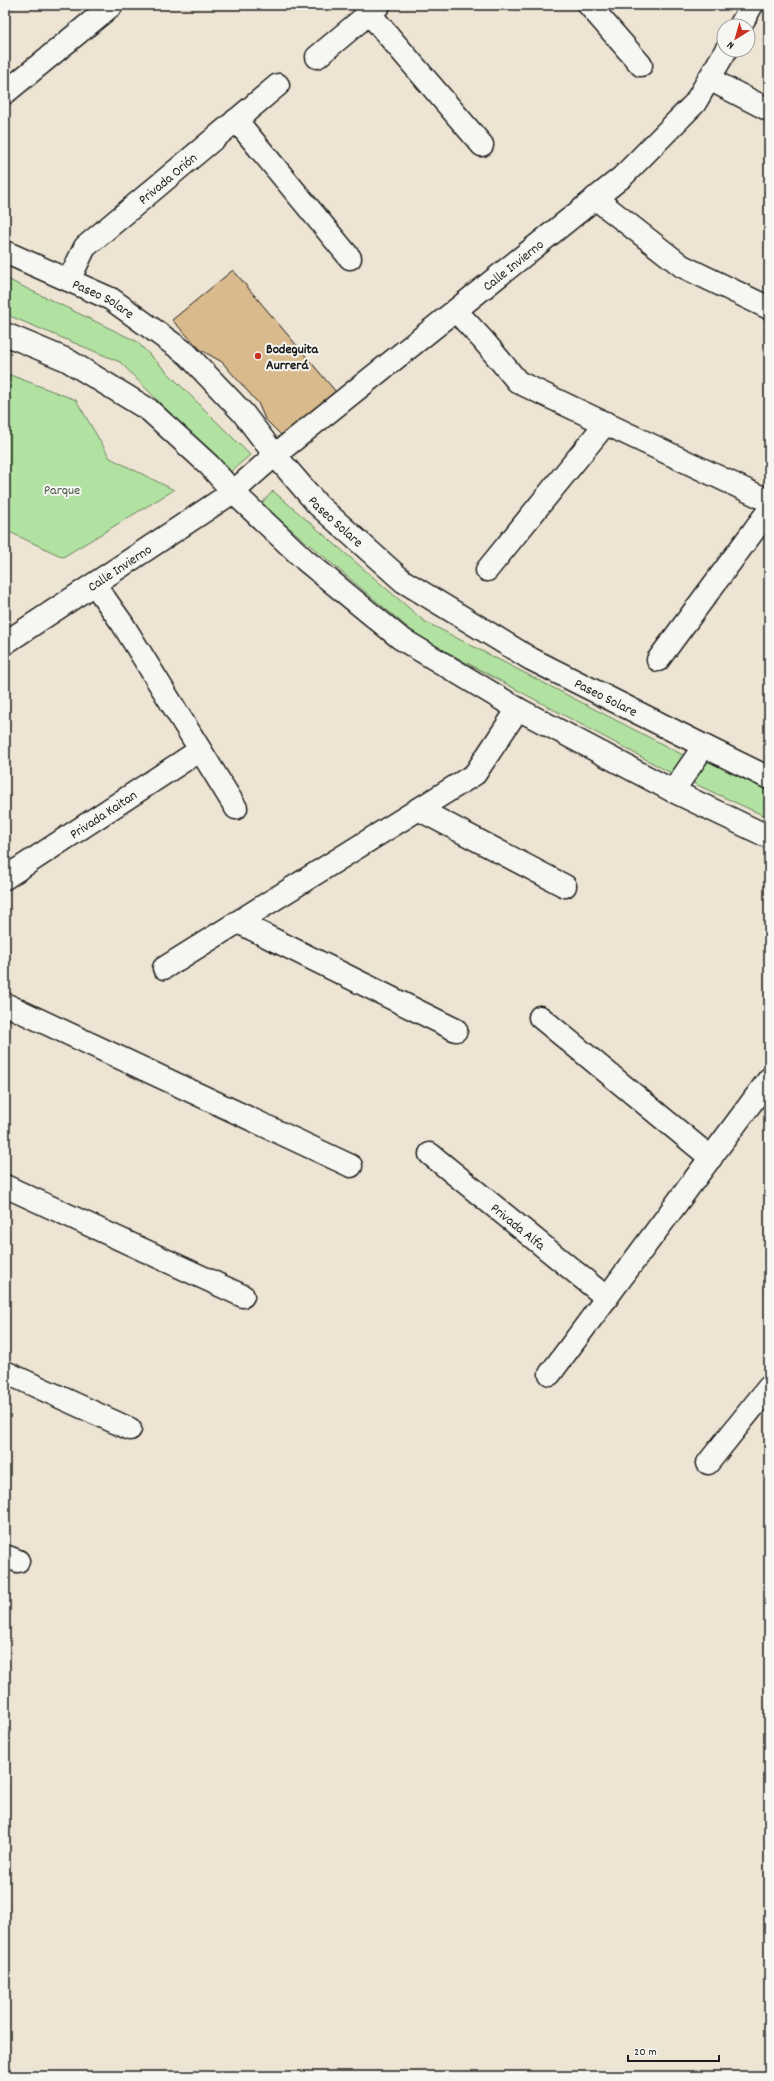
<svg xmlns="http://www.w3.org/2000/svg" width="774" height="2081" font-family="Dekko,sans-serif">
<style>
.green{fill:#b2e2a1;stroke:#677f5e}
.building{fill:#d9ba8c;stroke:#1c1c1c}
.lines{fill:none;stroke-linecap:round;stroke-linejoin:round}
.minor-casing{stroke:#1c1c1c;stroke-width:25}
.minor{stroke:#f6f6f2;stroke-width:22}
.poi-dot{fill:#c8321e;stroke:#f6f6f2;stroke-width:1.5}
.labels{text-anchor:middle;stroke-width:4;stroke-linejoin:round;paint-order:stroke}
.street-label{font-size:14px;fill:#1c1c1c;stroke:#f6f6f2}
.poi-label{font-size:14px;font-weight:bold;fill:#1c1c1c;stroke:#f6f6f2;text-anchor:start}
.park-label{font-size:14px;fill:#495744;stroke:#f6f6f2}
</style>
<rect width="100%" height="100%" fill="#ede4d3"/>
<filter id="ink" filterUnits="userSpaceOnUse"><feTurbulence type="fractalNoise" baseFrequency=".025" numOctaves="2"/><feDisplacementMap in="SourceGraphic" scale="8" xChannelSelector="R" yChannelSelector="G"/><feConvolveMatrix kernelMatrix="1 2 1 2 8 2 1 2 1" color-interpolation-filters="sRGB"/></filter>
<g filter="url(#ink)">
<g class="green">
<polygon points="5,278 136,341 250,455 229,473 120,362 5,314"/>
<polygon points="5,373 76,400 110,458 174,490 63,557 5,530"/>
<polygon points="273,491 424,621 685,756 673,774 419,637 261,504"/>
<polygon points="706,760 769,790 769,818 693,783"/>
</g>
<polygon class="building" points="233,270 336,392 282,436 265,419 258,403 222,362 201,350 172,320"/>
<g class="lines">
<defs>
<g id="minor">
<polyline points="589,5 641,65"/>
<polyline points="369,13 482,145"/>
<polyline points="740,26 752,5"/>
<polyline points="317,57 379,5"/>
<polyline points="709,79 769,110"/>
<polyline points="5,93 112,5"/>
<polyline points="236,120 350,258"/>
<polyline points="595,198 682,266 769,308"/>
<path id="s1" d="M5,252L111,299L187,354L243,413L275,455L318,505L403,581L531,659L704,746"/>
<path id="s2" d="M69,280L85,247L278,85"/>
<polyline points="456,311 483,340 518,382 769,501"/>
<polyline points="5,334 67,360 149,410 209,465 233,492 305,560 400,638 518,709 673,791 769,837"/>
<polyline points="487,570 606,423"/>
<polyline points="95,585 122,623 236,808"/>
<path id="s3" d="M5,643L233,492L275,455L622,177L695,103L726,50"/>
<polyline points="658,660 769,510"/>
<polyline points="673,791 704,746 769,778"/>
<polyline points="418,809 565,886"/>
<path id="s4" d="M5,878L200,750"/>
<polyline points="238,922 456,1030"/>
<polyline points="164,968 475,774 518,709"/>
<polyline points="5,1004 351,1166"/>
<polyline points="540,1017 711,1158"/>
<path id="s5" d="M430,1154L607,1298"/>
<polyline points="5,1186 243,1296"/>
<polyline points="5,1372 130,1429"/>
<polyline points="550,1374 769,1079"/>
<polyline points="708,1463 769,1387"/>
<polyline points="5,1556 18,1561"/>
</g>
</defs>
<use href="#minor" class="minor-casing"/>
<use href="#minor" class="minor"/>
</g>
</g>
<circle class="poi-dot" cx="258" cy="356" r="4"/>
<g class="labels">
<g class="street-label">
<text dy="5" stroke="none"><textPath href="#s2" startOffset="144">Privada Orión</textPath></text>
<text dy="5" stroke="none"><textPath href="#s3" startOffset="634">Calle Invierno</textPath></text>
<text dy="5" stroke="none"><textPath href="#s1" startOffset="109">Paseo Solare</textPath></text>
<text dy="5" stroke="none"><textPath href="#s1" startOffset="434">Paseo Solare</textPath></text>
<text dy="5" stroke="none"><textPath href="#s3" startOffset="137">Calle Invierno</textPath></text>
<text dy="5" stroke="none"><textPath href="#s1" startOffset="758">Paseo Solare</textPath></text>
<text dy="5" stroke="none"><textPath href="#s4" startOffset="117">Privada Kaitan</textPath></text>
<text dy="5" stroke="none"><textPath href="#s5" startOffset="114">Privada Alfa</textPath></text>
</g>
<g class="poi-label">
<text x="266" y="353">Bodeguita<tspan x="266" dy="16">Aurrerá</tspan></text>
</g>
<g class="park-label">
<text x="62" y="494">Parque</text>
</g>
</g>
<rect width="774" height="2081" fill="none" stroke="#f6f6f2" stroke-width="20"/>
<rect x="10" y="10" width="754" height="2061" fill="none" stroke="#1c1c1c" stroke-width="1.5" filter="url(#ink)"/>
<g transform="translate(736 38) rotate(217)"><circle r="19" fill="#f6f6f2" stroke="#9f9f9c"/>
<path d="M0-3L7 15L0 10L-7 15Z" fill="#c8321e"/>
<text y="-6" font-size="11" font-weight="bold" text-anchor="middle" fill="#1c1c1c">N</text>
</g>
<path d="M628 2055v6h91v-6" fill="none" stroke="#1c1c1c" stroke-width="2"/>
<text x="634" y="2055" font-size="12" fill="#1c1c1c" stroke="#f6f6f2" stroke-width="3" paint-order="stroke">20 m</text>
</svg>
